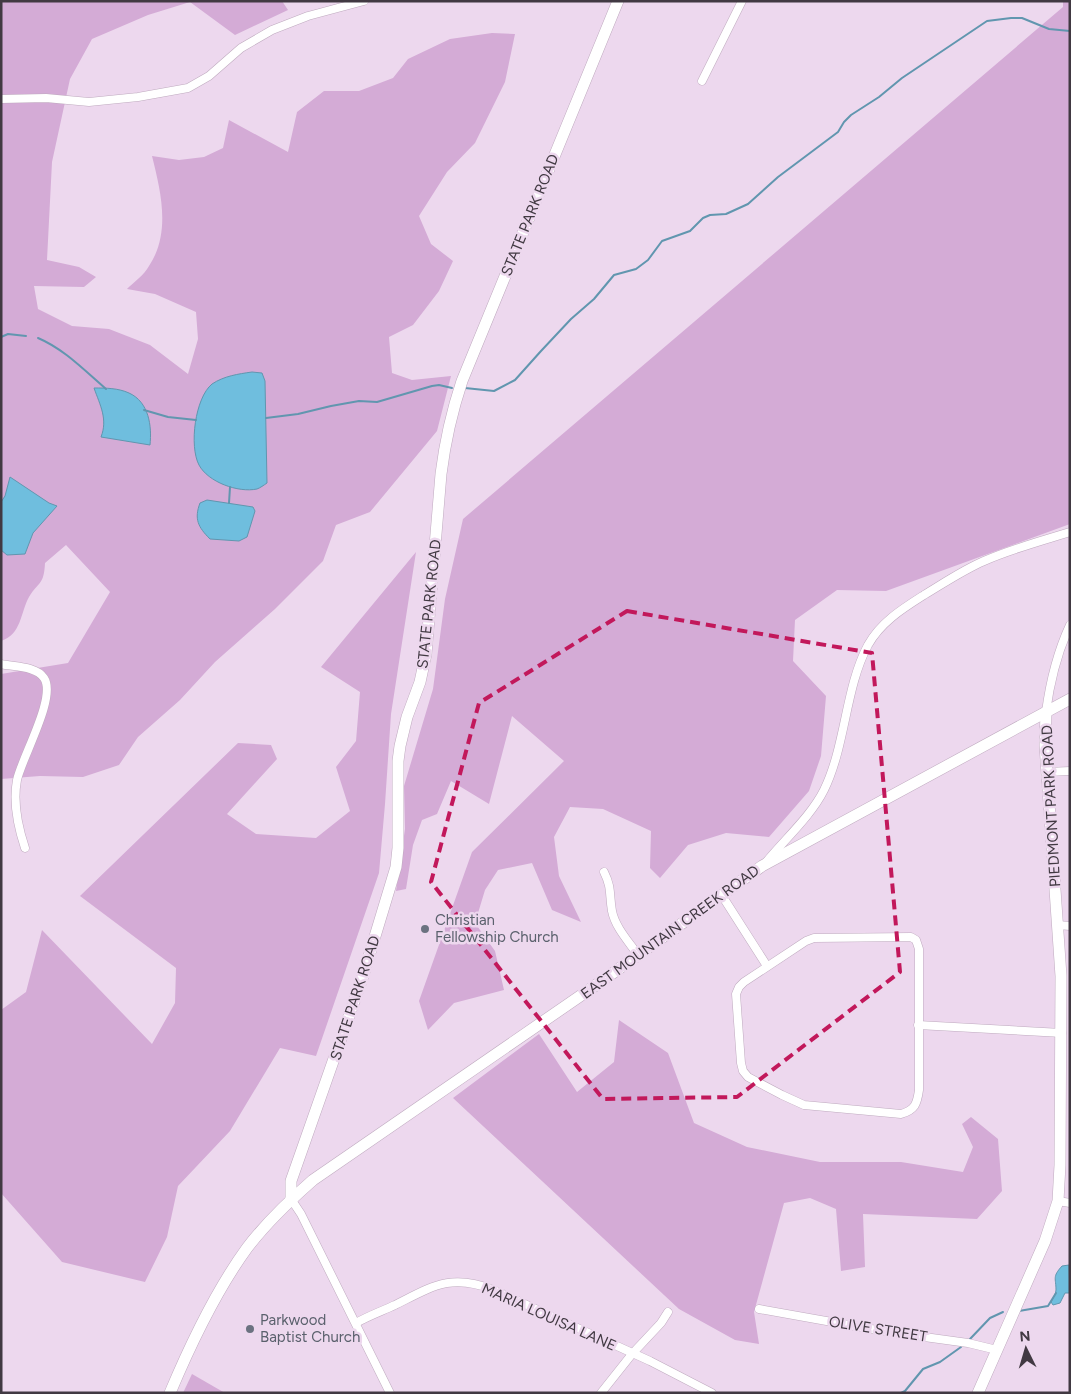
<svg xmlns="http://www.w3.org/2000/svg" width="1071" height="1394" font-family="Figtree,sans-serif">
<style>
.green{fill:#d4abd6}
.water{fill:#6fbede;stroke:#6196af}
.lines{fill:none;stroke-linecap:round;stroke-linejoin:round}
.stream{stroke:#6196af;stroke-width:2}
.street-casing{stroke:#bfaabf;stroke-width:9}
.secondary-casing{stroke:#bfaabf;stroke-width:12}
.street{stroke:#fff;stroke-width:8}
.secondary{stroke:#fff;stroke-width:11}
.marked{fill:none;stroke:#c2185b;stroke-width:4;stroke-dasharray:10 6;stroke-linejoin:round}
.worship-dot{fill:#6b7280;stroke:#edd8ee;stroke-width:2}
.labels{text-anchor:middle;stroke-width:5;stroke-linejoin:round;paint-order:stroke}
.street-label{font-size:15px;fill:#413942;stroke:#edd8ee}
.worship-label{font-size:15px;fill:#5b616d;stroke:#edd8ee;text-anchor:start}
</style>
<rect width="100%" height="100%" fill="#edd8ee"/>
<g class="green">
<path d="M1,1H282L288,10L235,35L190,2L148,15L92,39L70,79L52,162L47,260L79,267L96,277L84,287L34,286L38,309L72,326L109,329L150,345L188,374L198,339L196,312L155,294L127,289C134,282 144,275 149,266C171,233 161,192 152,156L179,160L204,157L223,148L229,120L288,152L297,112L324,91H359L393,78L408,59L450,39L492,33L515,34L505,82L475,143L447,172L419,216L431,244L453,261L439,291L413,325L389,337L392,373L412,380L451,376L437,431L370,512L336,525L323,561L275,609L215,662L180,700L138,737L119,765L83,777L40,776L1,779V674L68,663L110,592L66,545L45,563C44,585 39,581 29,597C20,613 22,634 1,641Z"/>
<polygon points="1063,1 1070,1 1070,524 886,591 837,590 795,620 793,661 826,696 821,756 809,791 769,837 726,833 688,845 660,878 650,868 651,831 603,809 570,807 554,837 559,876 581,922 552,910 532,863 498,870 485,890 475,923 495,951 504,990 454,1003 428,1030 419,1001 472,852 564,761 512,716 489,804 451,781 437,814 422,820 413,845 406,889 396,891 405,829 404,786 433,689 445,599 463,519 1063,7"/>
<polygon points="416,552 391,714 385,804 379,873 316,1056 280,1048 230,1131 178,1186 167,1237 145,1282 62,1262 1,1193 1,1010 26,992 42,930 152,1044 175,1003 176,968 80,896 238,743 271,745 277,759 227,814 256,834 316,838 350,811 336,767 356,741 360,692 321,667"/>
<polygon points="619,1020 668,1053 694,1123 747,1147 820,1162 901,1162 963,1172 973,1147 962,1124 971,1117 998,1139 1002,1191 977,1219 863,1214 865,1267 841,1271 836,1209 810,1198 784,1203 754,1312 759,1344 735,1340 679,1309 453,1098 539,1034 577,1092 614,1062"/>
<polygon points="192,1374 225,1393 183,1393"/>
</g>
<g class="water">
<path d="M252,372L262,373L265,381L267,483C264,485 260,488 257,489C238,493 208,482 199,465C189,446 195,398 212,384C224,376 238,374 252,372Z"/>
<path d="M94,388C106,388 118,388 129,393C149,402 152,426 150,445L101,437C108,419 100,405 94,388Z"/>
<polygon points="10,477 49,503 57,506 33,533 25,554 7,555 1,550 1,502 5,496"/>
<path d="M207,500L253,507L255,511L247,537L239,541L210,539C198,527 194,519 200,503Z"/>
<path d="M1069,1265L1070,1293H1065L1060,1303L1053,1305L1051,1302C1053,1298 1056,1294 1056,1290C1056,1278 1052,1277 1062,1266Z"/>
</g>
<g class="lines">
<g class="stream">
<polyline points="1,337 8,334 26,336"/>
<path d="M38,338C64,349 84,370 106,389"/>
<polyline points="465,388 494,391 515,380 541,351 571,319 594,299 614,275 636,269 648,260 662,241 690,231 703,218 710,215 726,214 748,204 778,177 838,132 844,122 851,115 879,97 902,78 987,21 1011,18 1022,18 1049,29 1070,31"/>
<polyline points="144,410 168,417 196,420"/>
<polyline points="266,418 298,414 331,406 359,401 377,402 432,386 439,385 452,388"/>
<polyline points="229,503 230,487"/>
<polyline points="1019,1311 1048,1306 1056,1293"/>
<polyline points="970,1339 990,1318 1003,1312"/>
<polyline points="901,1393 905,1391 923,1369 940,1362 961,1347"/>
</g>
<defs>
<g id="street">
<polyline points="702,81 742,1"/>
<polyline points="1,99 46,98 89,102 138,97 188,88 209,76 241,48 272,30 308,16 364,1"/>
<path d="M1,664C14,667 36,666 44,678C57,697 22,757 17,780C13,801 18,827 25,848"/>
<path d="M1046,712C1050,682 1057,653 1070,625"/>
<polyline points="1047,772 1070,771"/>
<path d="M767,861C785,839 811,816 824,790C846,745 845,688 868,645C881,622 902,609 924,595C944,583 963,570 984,561C1011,549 1041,541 1070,532"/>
<path d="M604,872C612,888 609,894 612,911C615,927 629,942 638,955"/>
<polyline points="721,894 767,966"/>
<polyline points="1058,925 1070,926"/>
<path d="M911,937L916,940L919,949V1090C917,1104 915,1110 901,1114L804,1105L782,1095L748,1077L743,1071L741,1063L736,994L739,987L744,982L806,941L814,938Z"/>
<polyline points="918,1025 1062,1033"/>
<polyline points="291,1199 301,1214 390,1393"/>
<polyline points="1058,1201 1070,1203"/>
<polyline points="759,1309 888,1332 968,1343 997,1350"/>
<path d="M356,1323C368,1316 382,1311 395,1305C433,1286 451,1273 494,1290L650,1361L712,1393"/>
<polyline points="601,1393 632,1354 661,1323 668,1312"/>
</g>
<g id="secondary">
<path d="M291,1199V1181L363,976L396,867L398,848V761L400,746L407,717L420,682L426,654L441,474C445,442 452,411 462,381L618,1"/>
<path d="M170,1393C191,1343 215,1292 247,1248C266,1223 289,1201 313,1180L599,983L762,866L1070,699"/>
<polyline points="978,1393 1045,1241 1058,1201 1060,1165 1061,976 1045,745 1046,712"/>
</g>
</defs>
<use href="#street" class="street-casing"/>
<use href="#secondary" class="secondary-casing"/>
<use href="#street" class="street"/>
<use href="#secondary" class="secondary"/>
</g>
<path class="marked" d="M627,611L872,653L900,972L737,1097L603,1099L431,882L479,703Z"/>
<g class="worship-dot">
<circle cx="425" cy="929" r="5"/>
<circle cx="250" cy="1329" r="5"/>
</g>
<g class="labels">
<g class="street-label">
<text transform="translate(530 215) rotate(-68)" y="5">STATE PARK ROAD</text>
<text transform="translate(429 604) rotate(-84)" y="5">STATE PARK ROAD</text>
<text transform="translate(1051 806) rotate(-93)" y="5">PIEDMONT PARK ROAD</text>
<text transform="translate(670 932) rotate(-36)" y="5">EAST MOUNTAIN CREEK ROAD</text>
<text transform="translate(355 998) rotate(-72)" y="5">STATE PARK ROAD</text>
<text transform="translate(549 1317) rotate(24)" y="5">MARIA LOUISA LANE</text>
<text transform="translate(878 1329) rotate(9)" y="5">OLIVE STREET</text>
</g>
<g class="worship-label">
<text x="435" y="925">Christian<tspan x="435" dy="17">Fellowship Church</tspan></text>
<text x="260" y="1325">Parkwood<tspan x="260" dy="17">Baptist Church</tspan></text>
</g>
</g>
<rect width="1071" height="1394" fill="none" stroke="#413942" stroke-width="5"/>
<g transform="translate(1026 1349) rotate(355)" stroke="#edd8ee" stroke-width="4" paint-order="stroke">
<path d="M0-4L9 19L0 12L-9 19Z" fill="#413942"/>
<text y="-8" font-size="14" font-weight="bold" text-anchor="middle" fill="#413942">N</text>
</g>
</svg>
